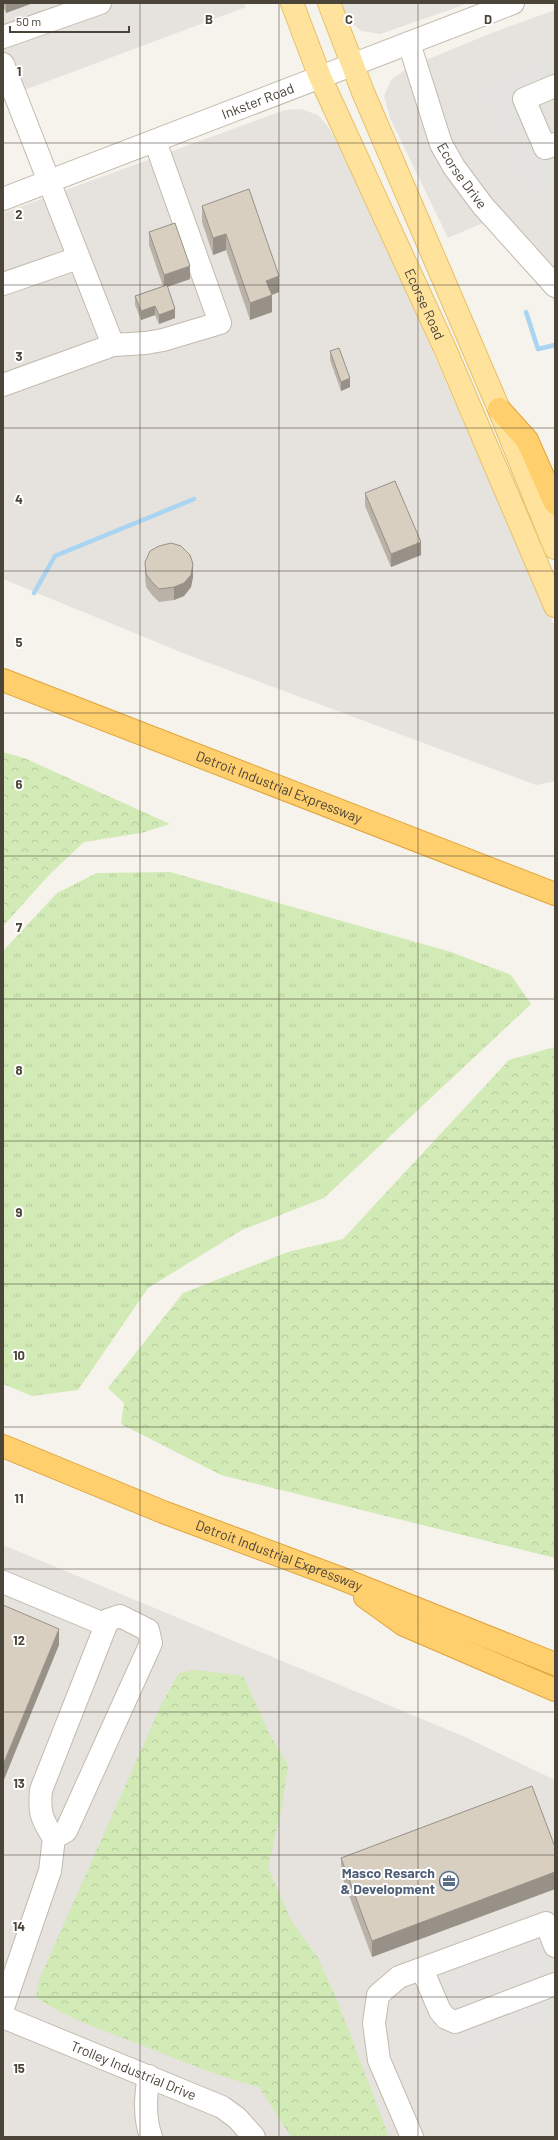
<svg xmlns="http://www.w3.org/2000/svg" width="558" height="2140" font-family="Barlow,sans-serif">
<style>
.industrial{fill:#e6e2dd}
.grass{fill:url(#grass-tufts)}
.forest{fill:url(#forest-crowns)}
.parking{fill:#e5e3e0}
.lines{fill:none;stroke-linecap:round;stroke-linejoin:round}
.stream{stroke:#a9d4f2;stroke-width:4.5}
.minor-casing{stroke:#c2bbae;stroke-width:24}
.major-casing{stroke:#e6c16a;stroke-width:24}
.highway-casing{stroke:#e0a43c;stroke-width:24}
.minor{stroke:#fff;stroke-width:22}
.major{stroke:#ffe39c;stroke-width:22}
.highway{stroke:#ffcf6e;stroke-width:22}
.wall{fill:#bab2a6}
.shaded-wall{fill:#979187}
.building{fill:#d8cfc1;stroke:#979187}
.grid{fill:none;stroke:#4b4439;stroke-width:1;stroke-opacity:0.55}
.labels{text-anchor:middle;stroke-width:4;stroke-linejoin:round;paint-order:stroke}
.street-label{font-size:14px;fill:#4b4439;stroke:#fff}
.service-label{font-size:14px;font-weight:bold;fill:#4e5e75;stroke:#fff;text-anchor:end}
.grid-label{font-size:13px;text-anchor:middle;font-weight:bold;fill:#4b4439;stroke:#fff;stroke-width:4;stroke-linejoin:round;paint-order:stroke}
</style>
<defs>
<pattern id="grass-tufts" width="24" height="20" patternUnits="userSpaceOnUse"><rect width="24" height="20" fill="#d2eab5"/><path d="M3 7l-1-3M5 7V3M7 7l1-3M15 17l-1-3M17 17v-4M19 17l1-3" fill="none" stroke="#b6ca9c"/></pattern>
<pattern id="forest-crowns" width="20" height="18" patternUnits="userSpaceOnUse"><rect width="20" height="18" fill="#d2eab5"/><path d="M2 6a3 3 0 1 1 6 0M12 15a3 3 0 1 1 6 0" fill="none" stroke="#b6ca9c"/></pattern>
</defs>
<rect width="100%" height="100%" fill="#f6f3ec"/>
<g class="industrial">
<polygon points="3,3 244,3 246,7 3,98"/>
<polygon points="340,3 469,3 380,34 362,31 355,26 344,13"/>
<polygon points="555,10 555,303 492,219 448,238 390,118 384,96 391,80 409,67 489,34"/>
<polygon points="301,109 318,115 329,128 349,167 401,279 466,429 540,590 555,628 555,781 536,785 188,655 3,579 3,213 285,110"/>
<polygon points="3,1545 465,1737 555,1780 555,2137 3,2137"/>
</g>
<polygon class="grass" points="170,872 451,952 511,975 531,1004 324,1198 242,1230 148,1288 78,1390 32,1396 3,1384 3,951 57,893 97,873"/>
<g class="forest">
<polygon points="3,752 24,758 170,824 141,833 84,842 51,873 3,926"/>
<polygon points="555,1047 555,1558 221,1475 121,1424 124,1403 108,1388 183,1293 288,1252 343,1239 509,1060"/>
<path d="M195,1670L243,1676L270,1735L288,1765L282,1806L268,1867L291,1921L317,1956L338,2002L389,2137H291L259,2087C219,2077 180,2060 141,2045C106,2031 67,2019 36,1997L39,1980L162,1703L179,1673Z"/>
</g>
<g class="parking">
<polygon points="555,55 555,86 524,99 555,144 555,185 523,198 477,87"/>
<polygon points="555,1908 555,2015 453,2054 418,1959"/>
</g>
<g class="lines">
<g class="stream">
<polyline points="526,312 538,349 555,345"/>
<polyline points="34,593 55,556 194,499"/>
</g>
<defs>
<g id="minor">
<polyline points="3,37 100,3"/>
<path id="s1" d="M409,43L441,144L454,167L483,206L555,286"/>
<polyline points="3,64 113,345 146,343 163,340 220,323 155,141"/>
<polyline points="555,86 524,99 545,148 555,144"/>
<path id="s2" d="M3,199L513,3"/>
<polyline points="3,284 78,258"/>
<polyline points="3,385 113,345"/>
<polyline points="3,1582 106,1625"/>
<polyline points="422,1969 440,2011 446,2018 455,2022 555,1984"/>
<path d="M3,2008L50,1871L54,1838C41,1819 39,1812 41,1790L108,1620L120,1616L148,1630L151,1643L66,1831L54,1838"/>
<path id="s3" d="M3,2017L222,2107L237,2118L254,2137"/>
<path d="M149,2076C145,2097 144,2117 151,2137"/>
<polyline points="412,2137 379,2060 374,2023 378,1995 399,1977 546,1923 555,1946"/>
</g>
<g id="major">
<path id="s4" d="M292,3L320,77L446,351L555,606"/>
<polyline points="329,3 363,92 499,409 555,548"/>
</g>
<g id="highway">
<polyline points="499,409 527,440 555,503"/>
<path id="s5" d="M3,680L555,894"/>
<path id="s6" d="M3,1446L163,1512L340,1578L555,1664"/>
<polyline points="365,1597 404,1625 555,1690"/>
</g>
</defs>
<use href="#minor" class="minor-casing"/>
<use href="#major" class="major-casing"/>
<use href="#highway" class="highway-casing"/>
<use href="#minor" class="minor"/>
<use href="#major" class="major"/>
<use href="#highway" class="highway"/>
</g>
<g class="wall">
<polygon points="3,3 33,3 6,13 3,6"/>
<polygon points="202,206 279,292 272,295 272,312 250,320 226,250 213,255 202,222"/>
<polygon points="149,232 190,279 167,287 175,318 159,324 155,315 141,320 135,305 135,296 163,286 149,245"/>
<polygon points="330,351 350,387 341,391 330,360"/>
<polygon points="365,493 421,555 391,567 365,506"/>
<polygon points="145,562 193,577 191,587 184,596 174,600 159,602 152,595 146,587 145,575"/>
<polygon points="555,1847 555,1889 372,1957 341,1874 341,1858"/>
</g>
<g class="shaded-wall">
<polygon points="6,3 33,3 6,13"/>
<polygon points="4,88 4,101 3,102 3,89"/>
<polygon points="226,234 226,250 213,255 213,238"/>
<polygon points="190,266 190,279 164,288 164,275"/>
<polygon points="279,276 279,292 266,297 266,281"/>
<polygon points="272,295 272,312 250,320 250,303"/>
<polygon points="155,306 155,315 141,320 141,311"/>
<polygon points="175,309 175,318 159,324 159,315"/>
<polygon points="350,378 350,387 341,391 341,382"/>
<polygon points="421,542 421,555 391,567 391,554"/>
<polygon points="193,564 193,577 191,587 184,596 174,600 174,587"/>
<polygon points="59,1629 59,1645 3,1782 3,1765"/>
<polygon points="555,1872 555,1889 372,1957 372,1941"/>
</g>
<g class="building">
<polygon points="249,189 279,276 266,281 272,295 250,303 226,234 213,238 202,206"/>
<polygon points="175,223 190,266 164,275 149,232"/>
<polygon points="167,285 175,309 159,315 155,306 141,311 135,296"/>
<polygon points="339,348 350,378 341,382 330,351"/>
<polygon points="395,481 421,542 391,554 365,493"/>
<polygon points="171,543 181,546 190,555 193,564 191,575 184,583 174,587 159,589 152,582 146,574 145,562 150,551 159,546"/>
<polygon points="3,1605 59,1629 3,1765"/>
<polygon points="532,1786 555,1847 555,1872 372,1941 341,1858"/>
</g>
<path class="grid" d="M140,3V2137M279,3V2137M418,3V2137M3,143H555M3,285H555M3,428H555M3,571H555M3,713H555M3,856H555M3,999H555M3,1141H555M3,1284H555M3,1427H555M3,1569H555M3,1712H555M3,1855H555M3,1997H555"/>
<defs>
<symbol id="office-ring" viewBox="-11 -11 22 22"><circle r="9.5" fill="#fff" stroke="#5c6f8a" stroke-width="1.5"/><path d="M-6-3h4V-5.5h4V-3h4V5H-6ZM-1-4.5V-3h2v-1.5ZM-6 0V1H6V0Z" fill="#5c6f8a"/></symbol>
</defs>
<g fill-rule="evenodd">
<use href="#office-ring" x="438" y="1870" width="22" height="22"/>
</g>
<g class="labels">
<g class="street-label">
<text dy="5" stroke="none"><textPath href="#s2" startOffset="273">Inkster Road</textPath></text>
<text dy="5" stroke="none"><textPath href="#s1" startOffset="144">Ecorse Drive</textPath></text>
<text dy="5" stroke="none"><textPath href="#s4" startOffset="329">Ecorse Road</textPath></text>
<text dy="5" stroke="none"><textPath href="#s5" startOffset="296">Detroit Industrial Expressway</textPath></text>
<text dy="5" stroke="none"><textPath href="#s6" startOffset="297">Detroit Industrial Expressway</textPath></text>
<text dy="5" stroke="none"><textPath href="#s3" startOffset="141">Trolley Industrial Drive</textPath></text>
</g>
<g class="service-label">
<text x="435" y="1878">Masco Resarch<tspan x="435" dy="16">&amp; Development</tspan></text>
</g>
</g>
<g class="grid-label">
<text x="209" y="24">B</text>
<text x="349" y="24">C</text>
<text x="488" y="24">D</text>
<text x="19" y="76">1</text>
<text x="19" y="219">2</text>
<text x="19" y="361">3</text>
<text x="19" y="504">4</text>
<text x="19" y="647">5</text>
<text x="19" y="789">6</text>
<text x="19" y="932">7</text>
<text x="19" y="1075">8</text>
<text x="19" y="1217">9</text>
<text x="19" y="1360">10</text>
<text x="19" y="1503">11</text>
<text x="19" y="1645">12</text>
<text x="19" y="1788">13</text>
<text x="19" y="1931">14</text>
<text x="19" y="2073">15</text>
</g>
<rect width="558" height="2140" fill="none" stroke="#4b4439" stroke-width="8"/>
<path d="M10 26v6h119v-6" fill="none" stroke="#4b4439" stroke-width="2"/>
<text x="16" y="26" font-size="12" fill="#4b4439" stroke="#ffffff" stroke-width="3" paint-order="stroke">50 m</text>
</svg>
